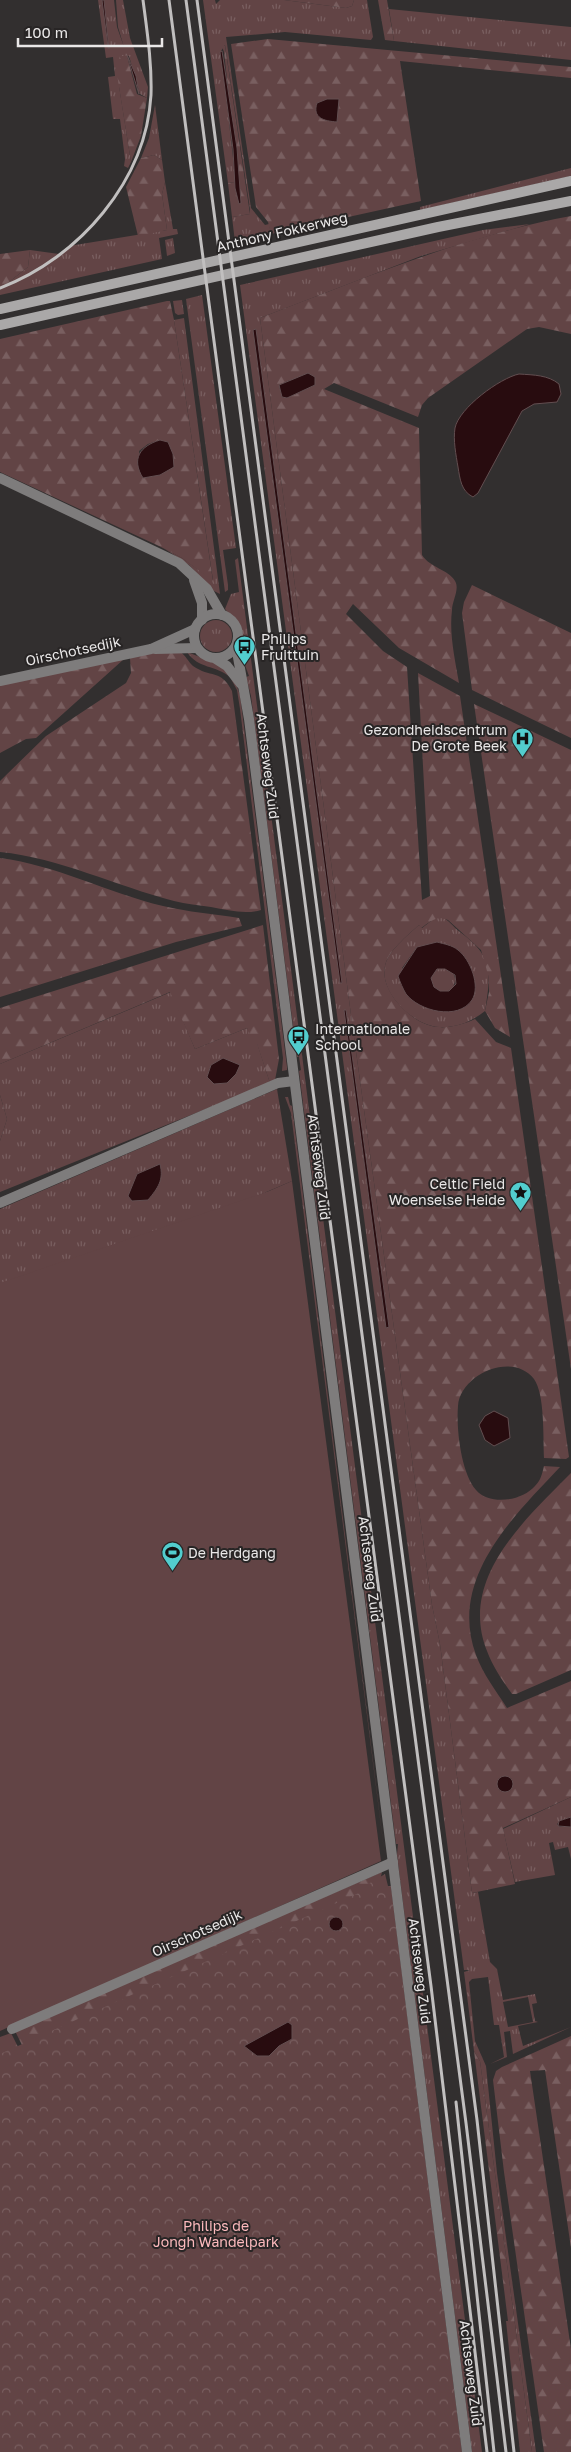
<svg xmlns="http://www.w3.org/2000/svg" width="571" height="2452" font-family="'Golos Text',sans-serif">
<style>
.grass{fill:url(#grass-tufts);fill-rule:evenodd}
.forest{fill:url(#forest-firs);fill-rule:evenodd}
.park{fill:url(#park-crowns)}
.pitch{fill:#624445}
.water{fill:#280c0f;stroke:#624e50;fill-rule:evenodd}
.lines{fill:none;stroke-linecap:round;stroke-linejoin:round}
.minor{stroke:#7e7c7c;stroke-width:10}
.tertiary{stroke:#7e7c7c;stroke-width:10}
.secondary{stroke:#aaa8a8;stroke-width:10}
.rail{stroke:#c1bfbf;stroke-width:3}
.labels{text-anchor:middle;stroke-width:4;stroke-linejoin:round;paint-order:stroke}
.street-label{font-size:14px;fill:#eae8e8;stroke:#282525}
.poi-label{font-size:14px;fill:#eae8e8;stroke:#282525;text-anchor:start}
.park-label{font-size:14px;fill:#fdbabd;stroke:#282525}
</style>
<defs>
<pattern id="grass-tufts" width="24" height="20" patternUnits="userSpaceOnUse" patternTransform="scale(1.25)"><rect width="24" height="20" fill="#624445"/><path d="M3 7l-1-3M5 7V3M7 7l1-3M15 17l-1-3M17 17v-4M19 17l1-3" fill="none" stroke="#795f60"/></pattern>
<pattern id="forest-firs" width="22" height="20" patternUnits="userSpaceOnUse" patternTransform="scale(1.25)"><rect width="22" height="20" fill="#624445"/><path d="M5 1l3.5 6h-7zM16 11l3.5 6h-7z" fill="#795f60"/></pattern>
<pattern id="park-crowns" width="20" height="18" patternUnits="userSpaceOnUse" patternTransform="scale(1.25)"><rect width="20" height="18" fill="#624445"/><path d="M2 6a3 3 0 1 1 6 0M12 15a3 3 0 1 1 6 0" fill="none" stroke="#795f60"/></pattern>
</defs>
<rect width="100%" height="100%" fill="#322f2f"/>
<g class="grass">
<polygon points="98,0 114,0 117,27 124,47 118,27 116,0 123,0 130,38 148,87 147,98 140,94 129,56 120,57 119,86 131,162 128,168 124,166 125,159 120,119 113,119 108,77 115,76 113,57 106,58"/>
<polygon points="203,0 215,0 216,4 220,0 284,0 346,8 352,6 354,0 367,0 373,37 371,40 285,32 226,37 251,208 265,225 269,224 271,234 235,242 232,217 250,214 250,209 225,45 221,51 235,176 235,182 228,183"/>
<polygon points="389,9 571,27 571,60 394,41"/>
<polygon points="155,105 162,160 154,155 141,158 149,138"/>
<polygon points="571,168 571,176 420,210 420,207"/>
<polygon points="165,182 173,229 177,229 178,234 159,238 162,259 0,295 0,289 28,267 30,250 59,254 69,246 167,230 162,194"/>
<path d="M530,224L421,256L260,318L351,1015L432,1605L440,1644L472,1893L478,1892L490,1962L497,1969L503,2000L535,1994L537,2003L532,2004L535,2021L538,2022L518,2026L523,2046L571,2027L513,2054L510,2031L504,2032L507,2057L490,2064L504,2057L499,2025H494L488,1977L472,1979L469,1982L475,2041L486,2066L497,2173L536,2452H532L480,2061L474,2051L464,1972L470,1970H464L240,285L483,230ZM528,1997L533,2022L508,2027L503,2002Z"/>
<polygon points="173,238 175,253 167,256 165,240"/>
<polygon points="202,295 236,548 223,550 228,585 228,590 225,592 186,299"/>
<polygon points="182,300 184,314 178,315 175,313 173,301"/>
<polygon points="184,318 220,594 212,590 189,565 165,549 182,558 213,580 174,320"/>
<polygon points="238,558 482,2452 472,2452 397,1855 398,1844 396,1844 299,1071 301,1070 299,1057 297,1057 251,696 246,677 249,676 245,665 243,665 240,627 225,609 231,594 239,592 235,560"/>
<circle cx="216" cy="636" r="16"/>
<path d="M187,652L221,665L230,677C216,665 198,669 187,652Z"/>
<polygon points="231,679 236,684 240,695 287,1067 287,1070 282,1071 283,1058 240,709 237,690"/>
<path d="M442,917C449,920 453,927 460,932C494,957 491,973 485,1011C471,1022 456,1028 439,1027C414,1026 379,993 385,966C388,951 407,936 419,925L422,928L435,918ZM417,947L471,968L474,992L465,1006L449,1011L402,968Z"/>
<circle cx="443" cy="980" r="12"/>
<polygon points="171,992 195,1049 247,1028 257,1043 270,1083 0,1192 0,1141 7,1119 0,1095 0,1064"/>
<polygon points="277,1089 292,1181 0,1305 0,1209"/>
<polygon points="285,1097 288,1097 290,1105 292,1106 385,1858 291,1113"/>
<polygon points="571,1797 571,1817 560,1821 557,1824 560,1827 571,1827 571,1859 568,1847 555,1850 553,1842 549,1843 555,1875 515,1882 503,1829"/>
</g>
<g class="forest">
<polygon points="284,0 354,0 352,6 346,8"/>
<polygon points="378,0 387,0 394,41 385,40"/>
<polygon points="268,39 571,67 571,78 400,61 421,201 271,234 268,222 256,207 231,44"/>
<polygon points="221,44 225,46 250,214 232,217 228,183 235,182 235,188 240,196 224,52"/>
<polygon points="120,56 127,56 137,94 147,98 141,136 131,162 116,68"/>
<polygon points="154,155 162,160 165,182 162,194 167,230 138,236 126,187 141,158"/>
<path d="M571,216V334L539,327L527,329L428,398L422,405L418,417L334,383L324,389L419,428L422,555C430,568 448,569 455,581C460,589 452,601 452,610C449,634 455,659 459,683L399,648L353,604L346,614L383,651L407,667L422,900L430,896L418,673L460,696L510,1037L495,1028L485,1011L489,992V978L481,950L448,920C437,915 431,921 421,928L419,925C407,936 388,951 385,966C379,992 414,1026 438,1027C451,1028 464,1024 475,1019L496,1042L511,1048L569,1457L566,1459L544,1458C543,1438 545,1394 534,1379C513,1351 460,1374 458,1406C456,1428 461,1473 476,1490C490,1506 522,1501 535,1486C541,1480 542,1474 544,1466L560,1467C513,1517 448,1579 476,1655C483,1674 496,1691 507,1708L571,1681V1797L503,1828L515,1884L472,1893L440,1644L432,1605L351,1015L260,318C362,279 463,236 571,216ZM290,380L315,385L287,398L282,397L279,385Z"/>
<polygon points="30,250 28,267 0,289 0,254"/>
<path d="M167,301H170L174,320L213,581L182,558L159,546L0,472V339ZM160,440V475L143,477L139,451L148,444Z"/>
<polygon points="472,585 571,633 571,738 472,690 462,613 464,602"/>
<path d="M180,652C186,655 188,662 193,666C210,678 221,669 232,691L261,910C245,915 228,910 211,907C199,905 186,904 174,901C116,886 60,858 0,852V781L46,736L126,683L131,673L130,658L152,653Z"/>
<polygon points="124,659 36,738 26,739 0,753 0,685"/>
<polygon points="474,704 571,750 571,1369"/>
<path d="M0,858C56,865 108,893 163,906C188,912 214,914 239,918L242,926L176,942L0,997Z"/>
<polygon points="263,925 279,1059 275,1080 270,1083 257,1044 255,1046 247,1028 195,1049 170,992 0,1064 0,1008"/>
<polygon points="0,1095 7,1119 0,1141"/>
<path d="M571,1473V1670L516,1694H512C502,1680 493,1667 487,1651C458,1578 526,1519 571,1473Z"/>
<polygon points="382,1872 372,1915 36,2073 15,2031"/>
<polygon points="11,2033 33,2077 0,2092 0,2037"/>
<polygon points="571,2036 571,2248 545,2070 530,2071 571,2349 571,2452 544,2452 504,2172 493,2080 496,2071 502,2067"/>
<polygon points="474,2051 480,2061 532,2452 520,2452 506,2321 508,2321"/>
</g>
<polygon class="park" points="385,1874 388,1886 391,1886 462,2452 0,2452 0,2054 361,1892 370,1883"/>
<polygon class="pitch" points="292,1181 381,1861 0,2031 0,1283 269,1191"/>
<g class="water">
<polygon points="102,0 104,0 109,49 108,47"/>
<polygon points="222,51 237,148 241,203 239,204 235,188 233,149 220,52"/>
<polygon points="127,55 136,76 139,94"/>
<path d="M327,99H339L337,122C324,121 312,118 317,103Z"/>
<polygon points="256,329 342,983 340,983 253,330"/>
<polygon points="308,373 315,377 315,385 287,398 282,397 279,385"/>
<path d="M519,374C534,375 548,375 559,384L561,394L557,402L534,404L522,411L478,493L473,497C461,491 460,479 458,467C456,455 453,440 455,428C459,408 500,378 519,374Z"/>
<path d="M160,440L168,442L173,454L174,467L160,475L143,478C131,459 140,446 160,440Z"/>
<path d="M437,942C444,944 452,945 458,950C470,959 481,986 472,1000C458,1021 419,1011 406,994C403,989 400,982 398,976L417,947ZM437,969H445L455,975L456,984L449,991H440L434,987L431,978Z"/>
<polygon points="344,1010 346,1010 389,1327 386,1328"/>
<polygon points="223,1058 240,1065 236,1074 227,1083 214,1084 207,1077 211,1065"/>
<path d="M160,1164C164,1180 158,1188 148,1200L132,1201L128,1196L137,1174Z"/>
<polygon points="494,1411 508,1418 510,1438 494,1446 485,1440 479,1425 485,1416"/>
<circle cx="505" cy="1784" r="8"/>
<polygon points="571,1817 571,1827 558,1826 559,1821"/>
<circle cx="336" cy="1924" r="7"/>
<polygon points="288,2022 292,2025 292,2039 279,2046 269,2056 257,2056 244,2046"/>
</g>
<g class="lines">
<g class="minor">
<polyline points="155,649 197,648"/>
<polyline points="0,681 151,649 195,629"/>
<polyline points="0,1203 278,1083 294,1081"/>
<polyline points="12,2029 393,1862"/>
</g>
<g class="tertiary">
<polyline points="0,478 179,563 207,589 222,615"/>
<polyline points="194,580 202,603 202,620"/>
<circle cx="216" cy="636" r="22"/>
<polyline points="236,646 249,719 467,2452"/>
<polyline points="216,659 227,666 241,684"/>
</g>
<g class="secondary">
<polyline points="0,309 571,181"/>
<polyline points="0,325 438,227 571,201"/>
</g>
<g class="rail">
<polyline points="169,0 431,1986 487,2452"/>
<polyline points="186,0 466,2123 506,2452"/>
<polyline points="197,0 477,2120 514,2452"/>
<path d="M0,288C79,258 146,181 151,95C152,63 147,31 143,0"/>
<polyline points="456,2102 494,2452"/>
</g>
</g>
<defs>
<symbol id="bus-pin" viewBox="-11 -11 22 30"><path d="M0 17L-7.5 6A9.5 9.5 0 1 1 7.5 6Z" fill="#52cdce" stroke="#282525"/><path d="M-5-6H5V4H4V6H2V4H-2V6H-4V4H-5ZM-3.5-4V0h7V-4ZM-3.5 1.2v1.5H-2V1.2ZM2 1.2v1.5H3.5V1.2Z" fill="#111"/></symbol>
<symbol id="hospital-pin" viewBox="-11 -11 22 30"><path d="M0 17L-7.5 6A9.5 9.5 0 1 1 7.5 6Z" fill="#52cdce" stroke="#282525"/><path d="M-5-5h3v3.5h4V-5h3V5h-3V1.5h-4V5h-3Z" fill="#111"/></symbol>
<symbol id="sight-pin" viewBox="-11 -11 22 30"><path d="M0 17L-7.5 6A9.5 9.5 0 1 1 7.5 6Z" fill="#52cdce" stroke="#282525"/><path d="M0-6L1.8-2.2L6-1.7L2.9 1.2L3.7 5.4L0 3.3L-3.7 5.4L-2.9 1.2L-6-1.7L-1.8-2.2Z" fill="#111"/></symbol>
<symbol id="stadium-pin" viewBox="-11 -11 22 30"><path d="M0 17L-7.5 6A9.5 9.5 0 1 1 7.5 6Z" fill="#52cdce" stroke="#282525"/><path d="M0-5a6.5 5 0 1 0 0 10a6.5 5 0 1 0 0-10ZM-3.5-1.8h7v3.6h-7Z" fill="#111"/></symbol>
</defs>
<g fill-rule="evenodd">
<use href="#bus-pin" x="232" y="634" width="25" height="34"/>
<use href="#hospital-pin" x="510" y="726" width="25" height="34"/>
<use href="#bus-pin" x="286" y="1024" width="25" height="34"/>
<use href="#sight-pin" x="508" y="1180" width="25" height="34"/>
<use href="#stadium-pin" x="160" y="1540" width="25" height="34"/>
</g>
<g class="labels">
<g class="street-label">
<text transform="translate(282 232) rotate(-13)" y="5">Anthony Fokkerweg</text>
<text transform="translate(73 651) rotate(-12)" y="5">Oirschotsedijk</text>
<text transform="translate(268 766) rotate(83)" y="5">Achtseweg Zuid</text>
<text transform="translate(319 1167) rotate(83)" y="5">Achtseweg Zuid</text>
<text transform="translate(370 1569) rotate(83)" y="5">Achtseweg Zuid</text>
<text transform="translate(197 1933) rotate(-24)" y="5">Oirschotsedijk</text>
<text transform="translate(420 1971) rotate(83)" y="5">Achtseweg Zuid</text>
<text transform="translate(471 2373) rotate(83)" y="5">Achtseweg Zuid</text>
</g>
<g class="poi-label">
<text x="261" y="644">Philips<tspan x="261" dy="16">Fruittuin</tspan></text>
<text x="507" y="735" text-anchor="end">Gezondheidscentrum<tspan x="507" dy="16">De Grote Beek</tspan></text>
<text x="315" y="1034">Internationale<tspan x="315" dy="16">School</tspan></text>
<text x="505" y="1189" text-anchor="end">Celtic Field<tspan x="505" dy="16">Woenselse Heide</tspan></text>
<text x="188" y="1558">De Herdgang</text>
</g>
<g class="park-label">
<text x="216" y="2231">Philips de<tspan x="216" dy="16">Jongh Wandelpark</tspan></text>
</g>
</g>
<path d="M18 38v8h144v-8" fill="none" stroke="#eae8e8" stroke-width="2.5"/>
<text x="25" y="38" font-size="15" fill="#eae8e8" stroke="#282525" stroke-width="4" paint-order="stroke">100 m</text>
</svg>
